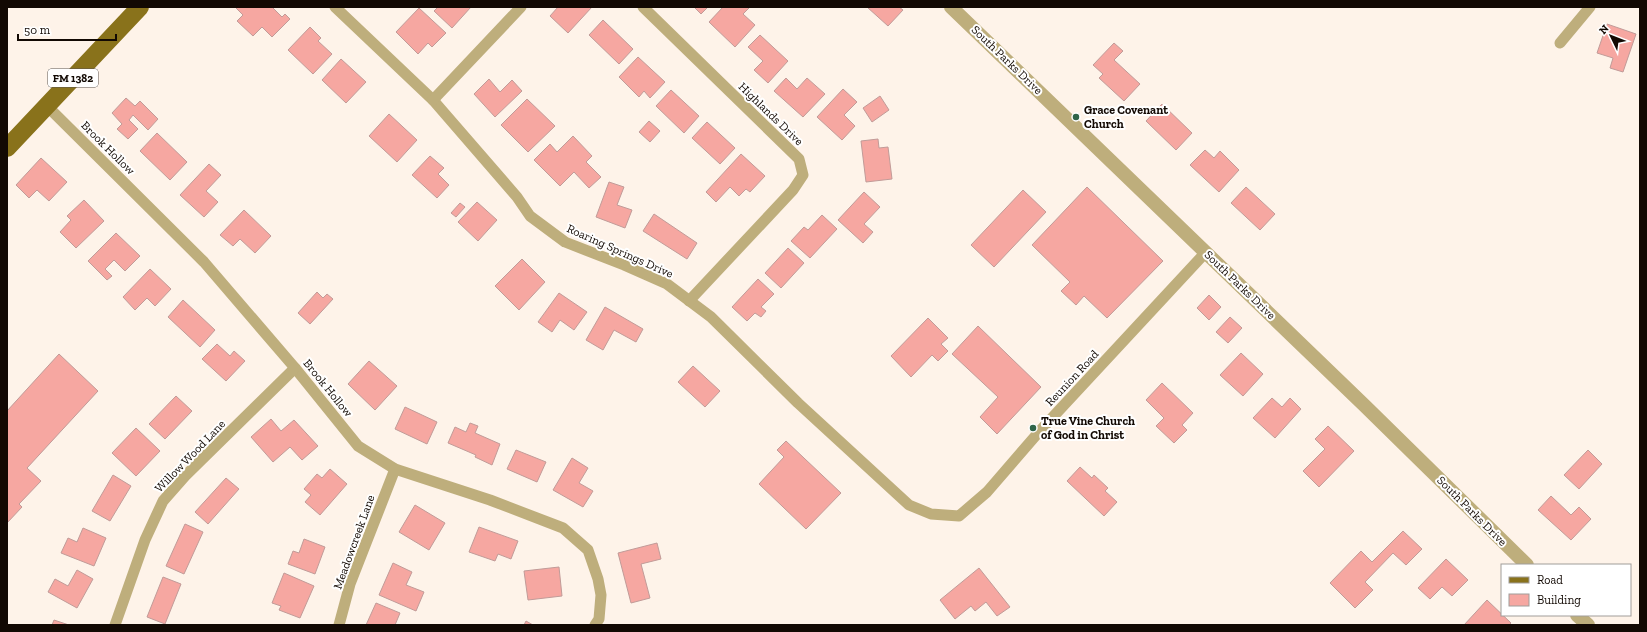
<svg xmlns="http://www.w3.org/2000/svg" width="1647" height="632" font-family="'Zilla Slab',serif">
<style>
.building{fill:#f6a7a1;stroke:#c19b98}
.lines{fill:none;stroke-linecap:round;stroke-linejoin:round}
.minor{stroke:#beae7c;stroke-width:11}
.tertiary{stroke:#beae7c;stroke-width:14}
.primary{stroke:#89721b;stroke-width:18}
.poi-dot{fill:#2f6449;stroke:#fff;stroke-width:1.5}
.labels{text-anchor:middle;stroke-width:4;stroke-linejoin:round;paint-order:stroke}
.shield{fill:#fff;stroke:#59534f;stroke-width:1}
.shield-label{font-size:11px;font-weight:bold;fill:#120903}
.street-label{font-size:12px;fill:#120903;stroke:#fff}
.poi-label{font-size:12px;font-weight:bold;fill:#120903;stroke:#fff;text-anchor:start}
</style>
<rect width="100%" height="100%" fill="#fef3e9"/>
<g class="building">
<polygon points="237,7 272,7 282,17 285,14 290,19 272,37 262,27 253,36 237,21 243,15 236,8"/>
<polygon points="438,7 471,7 452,28 434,11"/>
<polygon points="558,7 592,7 568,33 550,16"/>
<polygon points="694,7 708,7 701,14"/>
<polygon points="723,7 750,7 743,14 755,25 735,47 709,22"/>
<polygon points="867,7 899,7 903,10 888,26"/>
<polygon points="419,8 446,33 432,47 428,43 418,54 396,32"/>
<polygon points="603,20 633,49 619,64 589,35"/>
<polygon points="1607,24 1636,34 1623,72 1610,68 1613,58 1597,53"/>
<polygon points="310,27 321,38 318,41 332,54 313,74 288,50"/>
<polygon points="760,35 788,61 768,83 754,70 763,61 748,47"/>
<polygon points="1114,43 1123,51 1114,60 1140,84 1124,101 1099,78 1103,74 1093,65"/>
<polygon points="638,57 665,82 650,98 644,91 639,97 619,77"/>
<polygon points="341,59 366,82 346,103 322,80"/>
<polygon points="786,78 797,89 807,78 825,94 803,117 774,91"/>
<polygon points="489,79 500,92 512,80 522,91 495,117 474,94"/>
<polygon points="843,89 857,102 844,115 855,126 842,140 817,117"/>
<polygon points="671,90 699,116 684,133 656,106"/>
<polygon points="880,96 889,110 872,122 863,108"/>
<polygon points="126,98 135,106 140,101 158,119 148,130 133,115 129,120 138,129 128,139 117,129 122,124 112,113"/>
<polygon points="527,99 555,126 528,152 501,125"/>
<polygon points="1162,104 1192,133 1176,150 1146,121"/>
<polygon points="389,114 417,140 397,162 369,136"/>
<polygon points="649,121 660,131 650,142 639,132"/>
<polygon points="707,122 735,148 720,164 692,138"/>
<polygon points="157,133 187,162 170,180 140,151"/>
<polygon points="573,136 592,156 586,162 601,177 589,188 574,172 560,186 534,160 550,144 557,152"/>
<polygon points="878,139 879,148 888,147 892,179 866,182 861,141"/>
<polygon points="1205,150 1214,158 1220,151 1239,170 1219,192 1190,165"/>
<polygon points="741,154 765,176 750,192 746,189 739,196 730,187 716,202 706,192"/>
<polygon points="430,156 444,168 438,174 449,185 437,198 412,175"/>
<polygon points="41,158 67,182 49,201 37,190 29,198 16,185"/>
<polygon points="209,164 221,175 206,191 218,202 204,217 180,195"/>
<polygon points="609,182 624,187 617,205 632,210 625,228 596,217"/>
<polygon points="1087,187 1163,261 1107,318 1084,296 1076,305 1061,291 1070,282 1032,245"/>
<polygon points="1246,187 1275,214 1260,230 1231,203"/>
<polygon points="1023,190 1046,212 994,267 971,245"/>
<polygon points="864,192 880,207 864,224 873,232 863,243 838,220"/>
<polygon points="84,200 104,221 76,248 60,232 71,220 67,216"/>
<polygon points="477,202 497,220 478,241 458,222"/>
<polygon points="460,203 465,207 456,217 451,213"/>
<polygon points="244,210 271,236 255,253 240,239 233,246 220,235"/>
<polygon points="654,214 697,243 687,259 643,231"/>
<polygon points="822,215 837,229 810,258 791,241 804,227 808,230"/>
<polygon points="116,233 140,256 125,271 114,260 105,269 112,276 107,280 88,261"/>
<polygon points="788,248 804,263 781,288 765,273"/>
<polygon points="522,259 545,282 519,310 495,286"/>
<polygon points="150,269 171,289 155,306 147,298 135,310 123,297"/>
<polygon points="758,279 774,294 761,307 766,311 761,317 755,313 747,321 732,307"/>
<polygon points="317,292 323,298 327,294 333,299 310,324 298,313"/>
<polygon points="559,293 587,312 574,330 560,320 552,332 538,322"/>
<polygon points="1209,295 1221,307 1209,320 1197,308"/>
<polygon points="183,300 215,330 200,347 168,317"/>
<polygon points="605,307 643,329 636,342 614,330 603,350 586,340"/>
<polygon points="1230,317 1242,328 1228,343 1216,332"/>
<polygon points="928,318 948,338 941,344 948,351 938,361 932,355 911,377 891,356"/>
<polygon points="978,326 1041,387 997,434 980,417 998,397 952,354"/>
<polygon points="217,344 230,356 234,351 245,361 226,381 202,359"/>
<polygon points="1241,353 1263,374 1243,396 1220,375"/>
<polygon points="59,354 98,391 27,468 41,481 19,504 22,507 7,523 7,411"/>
<polygon points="369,361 397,386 375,410 348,384"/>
<polygon points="693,366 720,391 705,407 678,382"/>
<polygon points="1162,383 1193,413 1182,425 1187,430 1174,443 1156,426 1164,418 1146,400"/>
<polygon points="176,396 192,411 165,439 149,424"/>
<polygon points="1272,398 1282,407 1290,398 1301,409 1275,438 1253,418"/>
<polygon points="405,407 437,422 427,444 395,429"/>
<polygon points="271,419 281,431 294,420 318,446 302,460 290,447 273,462 251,437"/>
<polygon points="470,423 478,426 475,433 500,444 492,465 475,457 476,455 448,443 455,427 466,432"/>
<polygon points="1328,426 1354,451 1319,487 1303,471 1325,449 1315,439"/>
<polygon points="136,428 160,451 136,476 112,453"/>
<polygon points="786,441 841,493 806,529 759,484 784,457 777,450"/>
<polygon points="516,450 546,462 537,482 507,469"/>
<polygon points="1588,450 1602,464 1579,489 1564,475"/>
<polygon points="572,458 588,468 579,483 593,491 583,507 553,490"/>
<polygon points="1080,467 1092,478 1094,475 1108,488 1105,491 1117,502 1104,516 1067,481"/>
<polygon points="330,469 347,484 320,515 305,502 311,495 304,489 317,474 322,478"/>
<polygon points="113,475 131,486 110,521 92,511"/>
<polygon points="226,478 239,489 208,524 195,512"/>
<polygon points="1551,496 1571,515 1579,507 1591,519 1571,540 1538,510"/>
<polygon points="415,505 445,523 429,550 399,532"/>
<polygon points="185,524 203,532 184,574 166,566"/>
<polygon points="479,527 518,541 511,559 498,554 495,561 469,552"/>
<polygon points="83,528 106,538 94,566 61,553 68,538 77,542"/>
<polygon points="1403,531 1422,549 1406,565 1393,553 1365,582 1373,590 1355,608 1330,583 1361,551 1372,562"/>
<polygon points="304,539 325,547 315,574 288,564 293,551 299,553"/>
<polygon points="657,543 661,559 641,564 650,598 631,603 618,553"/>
<polygon points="1446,559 1468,580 1452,596 1442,587 1430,599 1418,588"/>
<polygon points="393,563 412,572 406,585 424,592 416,611 379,595"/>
<polygon points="559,567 562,596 528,600 524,571"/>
<polygon points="979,568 1010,607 997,616 986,602 975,611 971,606 955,619 940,600"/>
<polygon points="77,570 93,579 77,608 48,592 55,579 68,586"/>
<polygon points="284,573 314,586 300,618 279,610 281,606 272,603"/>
<polygon points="163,577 181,584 165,624 147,617"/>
<polygon points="1487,600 1511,623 1509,625 1464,625"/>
<polygon points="376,603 400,613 395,625 366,625"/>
<polygon points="54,620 69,625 52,625"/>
<polygon points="526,621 533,625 524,625"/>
</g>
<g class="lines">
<g class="minor">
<polyline points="335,7 433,100 517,197 530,216 565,242 624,265 667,284 711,317 798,403 909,505 931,514 959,516 987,492 1038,433 1206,252"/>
<polyline points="643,7 799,159 803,175 793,190 689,301"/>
<polyline points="1560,43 1590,7"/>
<polyline points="433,100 521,7"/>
<polyline points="47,106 204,262 295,368 358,446 395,469 490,500 563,528 588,550 598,579 601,595 599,619 595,625"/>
<polyline points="115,625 145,540 163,501 185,476 295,368"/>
<polyline points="339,625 350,584 395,469"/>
</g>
<g class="tertiary">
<polyline points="951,7 1364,405 1527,565"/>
<polyline points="1577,615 1588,625"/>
</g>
<polyline class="primary" points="7,148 140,7"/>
</g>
<g class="poi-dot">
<circle cx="1076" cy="117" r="4"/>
<circle cx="1033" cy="428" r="4"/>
</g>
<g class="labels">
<rect class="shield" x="48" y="69" width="50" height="18" rx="3"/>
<g class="shield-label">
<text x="73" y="82">FM 1382</text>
</g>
<g class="street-label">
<text transform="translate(1007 60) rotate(44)" y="4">South Parks Drive</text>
<text transform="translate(771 114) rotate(44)" y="4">Highlands Drive</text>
<text transform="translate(108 148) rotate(45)" y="4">Brook Hollow</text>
<text transform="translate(620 251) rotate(24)" y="4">Roaring Springs Drive</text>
<text transform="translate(1240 285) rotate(44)" y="4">South Parks Drive</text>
<text transform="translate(1072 378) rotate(-47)" y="4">Reunion Road</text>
<text transform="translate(328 388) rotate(51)" y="4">Brook Hollow</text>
<text transform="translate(190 456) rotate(-46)" y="4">Willow Wood Lane</text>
<text transform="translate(1472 511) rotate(45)" y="4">South Parks Drive</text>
<text transform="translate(354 542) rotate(-70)" y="4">Meadowcreek Lane</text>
</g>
<g class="poi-label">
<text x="1084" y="114">Grace Covenant<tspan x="1084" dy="14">Church</tspan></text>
<text x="1041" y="425">True Vine Church<tspan x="1041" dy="14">of God in Christ</tspan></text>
</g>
</g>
<rect width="1647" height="632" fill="none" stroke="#120903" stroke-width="16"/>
<rect x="1501" y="564" width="130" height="52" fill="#ffffff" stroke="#a09d9a"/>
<rect x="1509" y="577" width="20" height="6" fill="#89721b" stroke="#a09d9a"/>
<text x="1537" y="584" font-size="12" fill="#120903">Road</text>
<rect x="1509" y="594" width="20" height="12" fill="#f6a7a1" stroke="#a09d9a"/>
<text x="1537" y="604" font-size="12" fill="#120903">Building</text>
<g transform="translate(1611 36) rotate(313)" stroke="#ffffff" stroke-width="3" paint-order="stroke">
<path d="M0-3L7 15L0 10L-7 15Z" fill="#120903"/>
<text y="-6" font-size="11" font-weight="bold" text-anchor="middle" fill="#120903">N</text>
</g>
<path d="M18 34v6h98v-6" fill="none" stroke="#120903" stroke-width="2"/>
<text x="24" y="34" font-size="12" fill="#120903" stroke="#ffffff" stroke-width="3" paint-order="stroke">50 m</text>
</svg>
